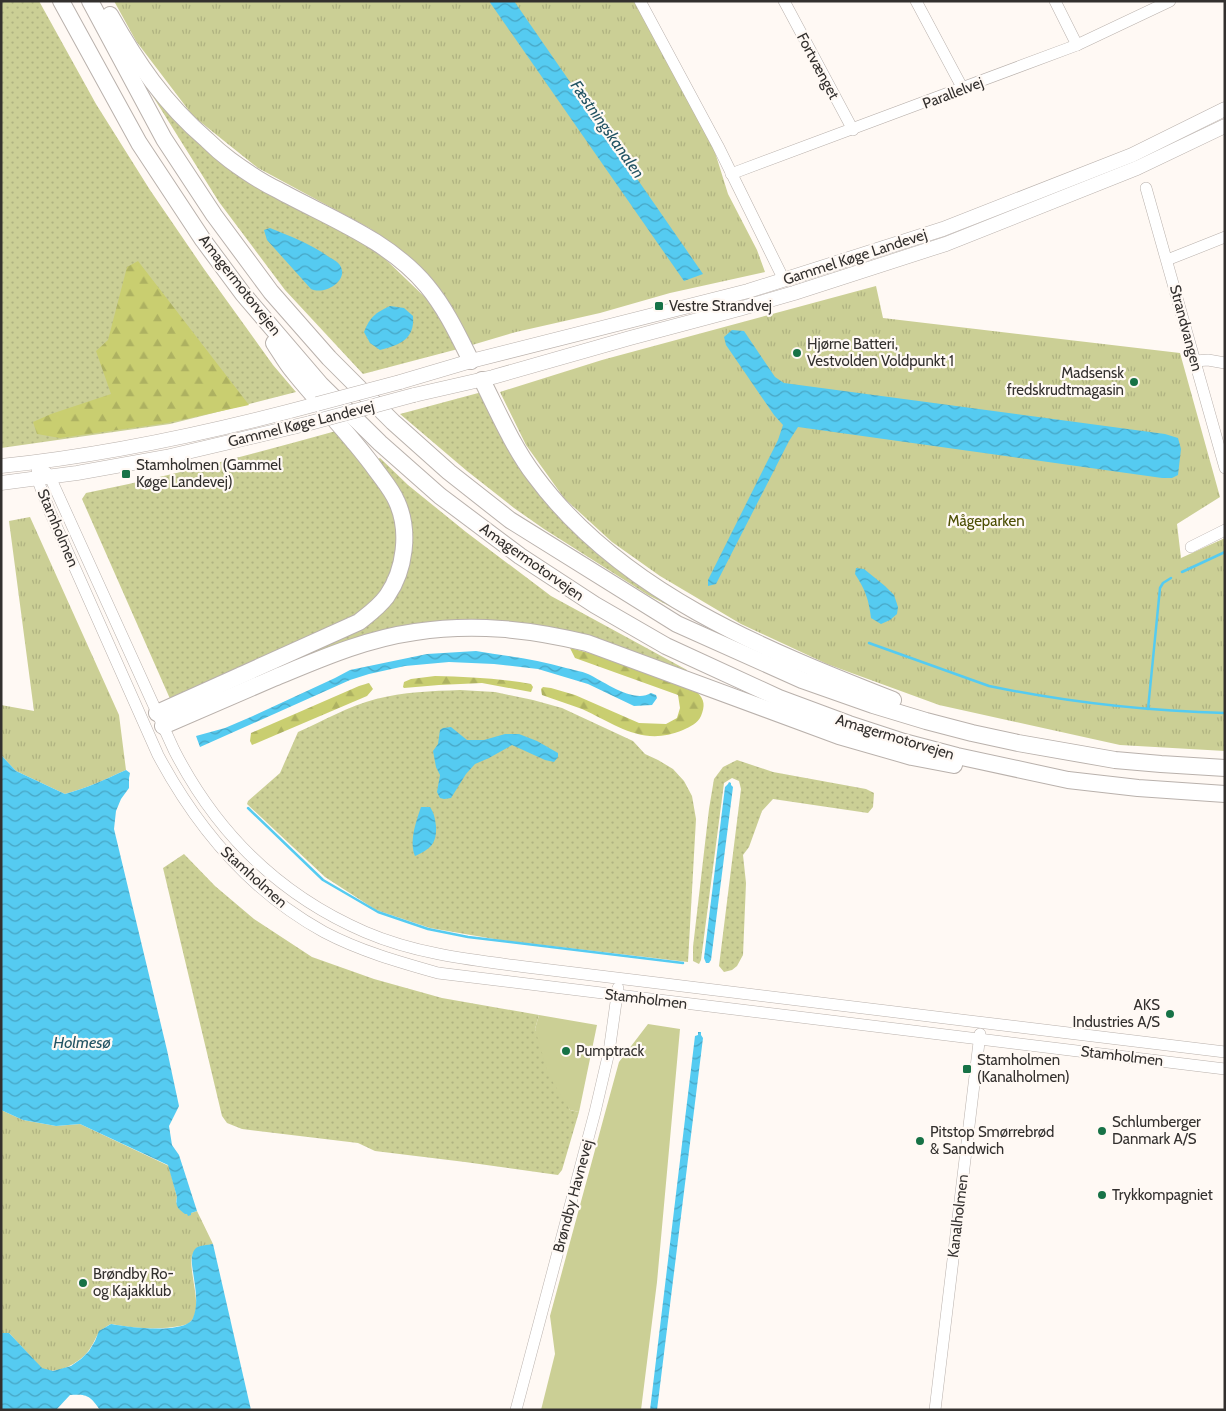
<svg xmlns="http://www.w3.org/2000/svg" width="1226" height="1411" font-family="Cabin,sans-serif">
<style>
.grass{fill:url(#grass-dots)}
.forest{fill:url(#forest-firs)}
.park{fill:url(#park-tufts)}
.pitch{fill:#cbcf95}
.water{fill:url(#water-waves)}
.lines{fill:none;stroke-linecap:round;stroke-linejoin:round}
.stream{stroke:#55cbf1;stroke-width:2.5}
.minor-casing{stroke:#b9b1ac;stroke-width:12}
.major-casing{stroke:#b9b1ac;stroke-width:15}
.highway-casing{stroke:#b9b1ac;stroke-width:18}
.minor{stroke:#fff;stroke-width:11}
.major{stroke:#fff;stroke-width:14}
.highway{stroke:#fff;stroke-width:16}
.major-bridge-casing{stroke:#b9b1ac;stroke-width:15;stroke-linecap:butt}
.major-bridge{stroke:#fff;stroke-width:14}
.poi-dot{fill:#177246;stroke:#fff9f4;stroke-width:2}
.labels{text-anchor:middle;stroke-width:4.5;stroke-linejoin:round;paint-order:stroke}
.street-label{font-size:15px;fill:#33302e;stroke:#fff9f4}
.poi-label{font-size:15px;fill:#33302e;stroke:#fff9f4;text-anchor:start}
.park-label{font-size:15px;fill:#4d4f04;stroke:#fff9f4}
.water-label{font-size:16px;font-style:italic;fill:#225363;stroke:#fff9f4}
</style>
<defs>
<pattern id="grass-dots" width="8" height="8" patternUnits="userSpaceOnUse" patternTransform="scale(1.25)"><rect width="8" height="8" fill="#cbcf95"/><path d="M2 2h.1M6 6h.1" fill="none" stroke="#afb281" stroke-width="1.8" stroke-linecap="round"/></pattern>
<pattern id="forest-firs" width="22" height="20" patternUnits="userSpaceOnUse" patternTransform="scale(1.25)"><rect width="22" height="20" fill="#c9ce70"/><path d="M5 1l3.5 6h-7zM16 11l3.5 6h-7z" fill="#adb161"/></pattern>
<pattern id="park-tufts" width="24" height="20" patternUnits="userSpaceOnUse" patternTransform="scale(1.25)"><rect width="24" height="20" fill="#cbcf95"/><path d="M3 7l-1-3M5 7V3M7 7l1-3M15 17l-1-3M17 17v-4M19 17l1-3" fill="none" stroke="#afb281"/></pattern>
<pattern id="water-waves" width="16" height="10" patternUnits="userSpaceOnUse" patternTransform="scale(1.25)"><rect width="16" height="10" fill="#55cbf1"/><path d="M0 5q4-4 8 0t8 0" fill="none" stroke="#47a5c4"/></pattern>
</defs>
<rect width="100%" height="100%" fill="#fff9f4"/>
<g class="grass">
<polygon points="1,1 39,1 96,104 150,190 204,269 273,365 296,392 170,424 1,448"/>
<polygon points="156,92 165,104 315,215 380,254 433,305 458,349 363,374 285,290 219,202 152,95"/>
<polygon points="482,392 537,486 725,635 648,595 544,529 514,508 467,471 400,414"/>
<path d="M336,431L383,490L393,511L398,535L392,579L376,600L354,620L171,701L82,499L86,493C170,476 253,454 336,431Z"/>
<polygon points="380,458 408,485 466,532 551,596 687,670 686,673 456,621 175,712 382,611 410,536 376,460"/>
<path d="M460,690L495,692L533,700L562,708L633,741L645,754L658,760L673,769L684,781L692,796L696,819L688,962L500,940L430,928L376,910L325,877L247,804L248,801L280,773L298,732C323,721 349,706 376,699C403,692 432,691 460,690Z"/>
<polygon points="737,760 773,772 866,789 874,793 873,807 868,813 773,799 762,811 749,847 743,855 746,883 743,955 737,966 732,970 724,972 719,966 741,789 739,781 732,778 724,783 701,960 699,964 693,961 693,947 709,809 714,779 723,767"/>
<polygon points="184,854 215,886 254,919 312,957 374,979 442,998 539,1015 535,1029 570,1110 579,1112 562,1170 558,1175 465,1162 375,1151 358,1143 242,1129 227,1123 222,1116 163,868"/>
</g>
<g class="forest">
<polygon points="138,261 249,405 167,423 60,438 37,434 33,422 51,414 111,394 96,351 108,340 127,267"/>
<path d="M570,648L609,658L697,692C705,700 705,706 701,716C698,723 690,727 683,730C643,747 617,725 582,709C569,704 555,700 542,695L541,689L543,687L551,688L575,695L639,723L666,724L677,718L680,708L678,695L575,658Z"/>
<path d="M435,676C467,677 500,678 531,684L533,687L531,692L482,683L439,685L404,688L403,687L404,682L411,679Z"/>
<polygon points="369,683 373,689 367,696 252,745 250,741 251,733 359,686"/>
</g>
<g class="park">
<polygon points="114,1 635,1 714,149 728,194 757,250 765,272 670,293 600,313 516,332 472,345 397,248 371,229 258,168 193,116 136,41"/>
<polygon points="876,286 883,318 1180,353 1220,497 1177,524 1181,558 1225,538 1225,751 1120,745 939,705 827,664 741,624 660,576 612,542 564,498 526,445 500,392 602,360"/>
<path d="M30,517L119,715L126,770C106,779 87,788 65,794L16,771L1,755V705L34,711L9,521Z"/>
<path d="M1,1110L23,1120L56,1126L80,1124L169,1166L177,1197L176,1202L188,1214L197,1211L213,1244L199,1247C196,1250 193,1253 192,1256C188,1272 204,1308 191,1321C187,1326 179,1326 173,1327C152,1330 132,1328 111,1324C94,1333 99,1336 89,1350C81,1362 56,1377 41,1368C38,1366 36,1362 33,1359C25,1350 17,1342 9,1333H1Z"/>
</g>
<g class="pitch">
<polygon points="539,1015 597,1025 579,1112 570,1110 548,1074 535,1029"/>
<polygon points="648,1024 680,1029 657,1282 641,1410 541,1410 555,1354 550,1316 605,1113 619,1062"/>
</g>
<g class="water">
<polygon points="489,1 514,1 703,274 684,281"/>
<path d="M270,228C290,236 311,244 329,257C332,259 337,261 339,264C351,279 326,296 311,289L267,240L264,230Z"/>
<path d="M390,306L404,308L413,316C415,339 400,345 380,350L370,343L364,332C370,317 375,313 390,306Z"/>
<polygon points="732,330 744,331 775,377 784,383 1165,434 1178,438 1181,449 1178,475 1172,478 1162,478 798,427 789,441 716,584 708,586 708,580 778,440 783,425 774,415 726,345 724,337"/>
<path d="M856,568L864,569L885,586L894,595L898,607L897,614L890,620L881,624L871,618C869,600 865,589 855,574Z"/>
<path d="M476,651C506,656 537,659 566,668C573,670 581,671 588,674C605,682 634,704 651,693L656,695L657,698L652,705L634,706L588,684L538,669L494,664L449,662L405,666L369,674L350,680L200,747L196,736L225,728L253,716L335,678L350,670L427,654Z"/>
<polygon points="451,727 467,740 484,740 505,734 519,734 537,741 558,753 558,757 554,762 545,760 512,745 489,758 475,764 466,774 451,798 444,799 440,798 437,792 440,775 436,767 433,751 438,744 440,730 443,728"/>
<path d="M1,755L16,771L65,794C87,788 106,779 126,770L130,773L129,778V788L121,799L116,811L114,829L167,1050L179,1106L169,1126L172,1145L179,1155L197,1211L191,1213V1215L188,1216L187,1214H185C178,1209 175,1206 177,1197L168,1165L80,1124L56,1126L23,1120L1,1110Z"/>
<polygon points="729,782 731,783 731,785 733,787 711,960 709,963 706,963 704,958 725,787 728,784"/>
<path d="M421,807H430C434,813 435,818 436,826C437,844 430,849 415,856C409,841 416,822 421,807Z"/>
<polygon points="698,1032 701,1032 701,1035 703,1038 657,1410 650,1410 695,1036 698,1035"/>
<path d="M213,1244L251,1410H100C90,1396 88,1394 70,1395L56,1410H1V1333H9L42,1368L53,1371L71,1366L81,1359L89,1351L95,1341L99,1331L111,1324C126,1327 186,1335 193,1318C199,1304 195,1286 193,1272C192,1265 190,1255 195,1249C198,1245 208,1245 213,1244Z"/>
</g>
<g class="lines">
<g class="stream">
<polyline points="1182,572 1225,552"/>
<path d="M869,643L989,686C1066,702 1146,711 1225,713"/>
<polyline points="1148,709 1160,588 1163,583 1171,578"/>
<polyline points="248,808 323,880 378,912 428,929 468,937 683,963"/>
</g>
<defs>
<g id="minor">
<polyline points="640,1 718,146 784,280"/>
<polyline points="784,1 853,130"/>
<polyline points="916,1 963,89"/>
<polyline points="1055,1 1077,45"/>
<polyline points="731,174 1077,45 1170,1"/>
<polyline points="1146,188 1225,468"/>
<polyline points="1167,260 1225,237"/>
<polyline points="1195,361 1208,360 1225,363"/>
<path d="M38,462L37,478L50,512L158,755C197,828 251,892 324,932C360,951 399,962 438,973L1225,1069"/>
<path d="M46,472L50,477L174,750C216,832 279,895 365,932C416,954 471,960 526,967C575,973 624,979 674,985C857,1007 1041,1030 1225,1052"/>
<polyline points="1191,547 1225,530"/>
<polyline points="516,1410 595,1112 609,1052 618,988"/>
<polyline points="935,1410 980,1034"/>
</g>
<g id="major">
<polyline points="400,382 471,361 748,291 943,229 1132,155 1225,109"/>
<polyline points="414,395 493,377 630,338 739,309 794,293 946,244 1137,168 1225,126"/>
<path d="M1,466C108,455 213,432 317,404"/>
<polyline points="1,483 77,473 166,457 310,423"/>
</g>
<g id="highway">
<polyline points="61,1 139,143 203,240 243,294 321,385 380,443 440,496 520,556 595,605 666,646 779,698 849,724 904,742 957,756 1068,780 1138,788 1225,794"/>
<polyline points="90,1 164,139 214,215 271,292 329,358 393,422 449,472 510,520 677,624 802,680 873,705 926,721 972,733 1018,743 1115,760 1161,764 1225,768"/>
<path d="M110,15C137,63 164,103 207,140C214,147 222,154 230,160C245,171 261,182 278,190C329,218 389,240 427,286C446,309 458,335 471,361"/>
<path d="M482,380C498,412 513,447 535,476C621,592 763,649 893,700"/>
<path d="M157,713L359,622C369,614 379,607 387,596C405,570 410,531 397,502C392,490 384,481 376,470C351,435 320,405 293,371C286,363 280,352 274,343"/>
<path d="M163,726C200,710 237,694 274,678C320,659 365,639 415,632C474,623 529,629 587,643L839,736L912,757L954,765"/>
</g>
</defs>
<use href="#minor" class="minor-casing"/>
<use href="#major" class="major-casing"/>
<use href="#highway" class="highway-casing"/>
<use href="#minor" class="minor"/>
<use href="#major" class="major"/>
<use href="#highway" class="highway"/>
<defs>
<g id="major-bridge">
<polyline points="317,404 400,382"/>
<polyline points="310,423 414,395"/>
</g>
</defs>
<use href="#major-bridge" class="major-bridge-casing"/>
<use href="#major-bridge" class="major-bridge"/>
</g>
<g class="poi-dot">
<rect x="654" y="301" width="10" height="10" rx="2.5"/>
<circle cx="797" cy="353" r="5"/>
<circle cx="1134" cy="382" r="5"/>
<rect x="121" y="469" width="10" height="10" rx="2.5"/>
<circle cx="1170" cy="1014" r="5"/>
<circle cx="566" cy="1051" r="5"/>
<rect x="962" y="1064" width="10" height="10" rx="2.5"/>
<circle cx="1102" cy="1131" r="5"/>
<circle cx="920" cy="1141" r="5"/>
<circle cx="1102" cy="1195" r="5"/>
<circle cx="83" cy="1283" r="5"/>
</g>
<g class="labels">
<g class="street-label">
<text transform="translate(818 66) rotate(62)" y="5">Fortvænget</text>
<text transform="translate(953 93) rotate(-21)" y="5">Parallelvej</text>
<text transform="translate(855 257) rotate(-18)" y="5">Gammel Køge Landevej</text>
<text transform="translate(240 285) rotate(52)" y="5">Amagermotorvejen</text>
<text transform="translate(1186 328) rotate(75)" y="5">Strandvangen</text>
<text transform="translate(301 424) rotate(-14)" y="5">Gammel Køge Landevej</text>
<text transform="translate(58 528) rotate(67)" y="5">Stamholmen</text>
<text transform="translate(532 562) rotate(35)" y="5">Amagermotorvejen</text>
<text transform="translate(895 737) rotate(17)" y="5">Amagermotorvejen</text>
<text transform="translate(254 877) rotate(42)" y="5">Stamholmen</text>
<text transform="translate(646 999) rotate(7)" y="5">Stamholmen</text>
<text transform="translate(1122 1056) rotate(7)" y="5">Stamholmen</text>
<text transform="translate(573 1196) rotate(-75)" y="5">Brøndby Havnevej</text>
<text transform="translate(958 1216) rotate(-83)" y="5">Kanalholmen</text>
</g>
<g class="poi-label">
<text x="669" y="311">Vestre Strandvej</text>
<text x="807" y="349">Hjørne Batteri,<tspan x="807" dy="17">Vestvolden Voldpunkt 1</tspan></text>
<text x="1124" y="378" text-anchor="end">Madsensk<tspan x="1124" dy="17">fredskrudtmagasin</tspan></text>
<text x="136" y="470">Stamholmen (Gammel<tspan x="136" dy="17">Køge Landevej)</tspan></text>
<text x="1160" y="1010" text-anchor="end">AKS<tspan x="1160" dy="17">Industries A/S</tspan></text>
<text x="576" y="1056">Pumptrack</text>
<text x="977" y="1065">Stamholmen<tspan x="977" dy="17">(Kanalholmen)</tspan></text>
<text x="1112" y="1127">Schlumberger<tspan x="1112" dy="17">Danmark A/S</tspan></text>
<text x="930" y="1137">Pitstop Smørrebrød<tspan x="930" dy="17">&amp; Sandwich</tspan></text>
<text x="1112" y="1200">Trykkompagniet</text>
<text x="93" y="1279">Brøndby Ro-<tspan x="93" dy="17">og Kajakklub</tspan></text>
</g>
<g class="park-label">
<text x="986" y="526">Mågeparken</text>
</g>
<g class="water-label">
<text transform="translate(608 129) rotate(55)" y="6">Fæstningskanalen</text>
<text x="82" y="1048">Holmesø</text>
</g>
</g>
<rect width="1226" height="1411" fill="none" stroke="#33302e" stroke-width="5"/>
</svg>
